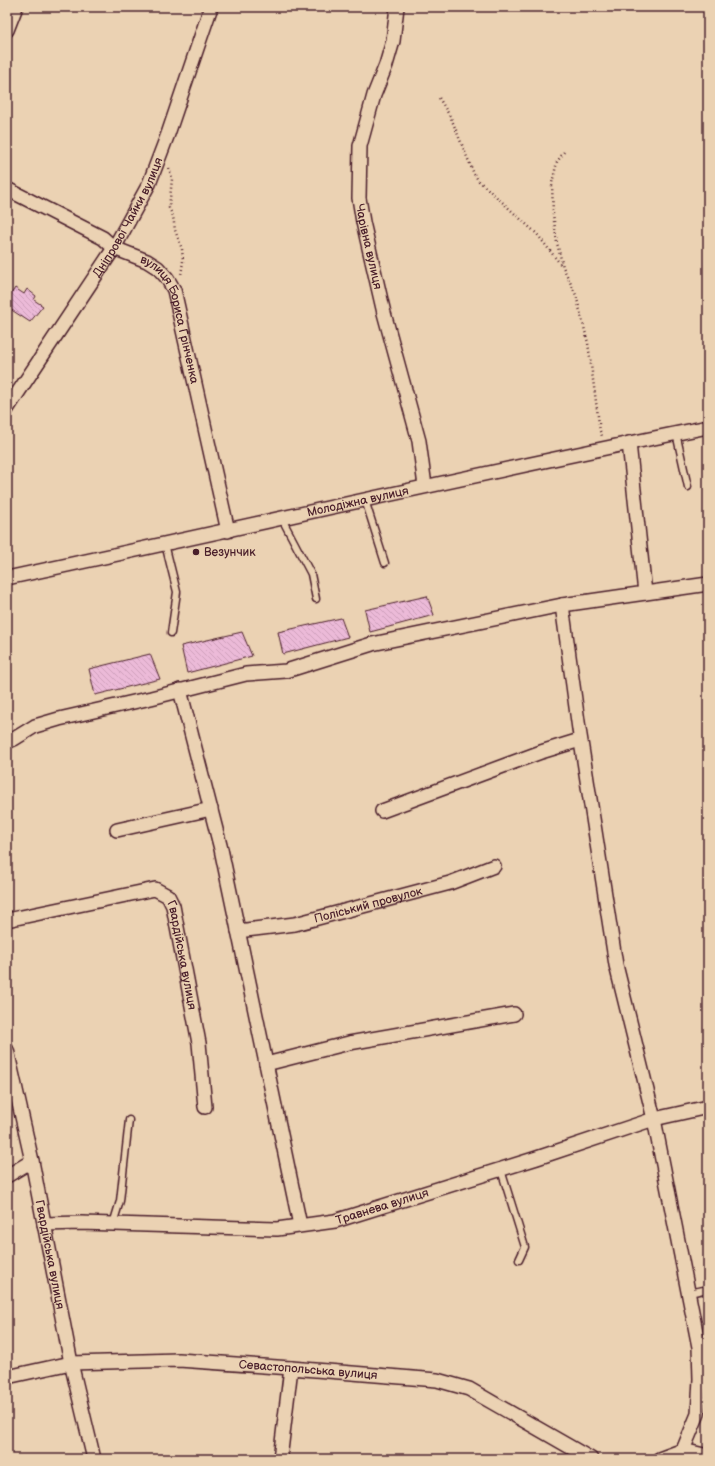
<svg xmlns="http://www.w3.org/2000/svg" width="715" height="1466" font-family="'Balsamiq Sans',sans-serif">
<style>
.building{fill:url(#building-back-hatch);stroke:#4a1f2b}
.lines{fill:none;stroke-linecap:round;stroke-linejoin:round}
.lane-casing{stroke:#4a1f2b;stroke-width:9}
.street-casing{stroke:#4a1f2b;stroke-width:16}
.path{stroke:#4a1f2b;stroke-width:2.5;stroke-dasharray:1 3;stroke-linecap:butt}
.lane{stroke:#ebd2b3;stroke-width:6}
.street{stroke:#ebd2b3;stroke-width:13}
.poi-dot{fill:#4a1f2b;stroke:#ebd2b3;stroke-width:1.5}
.labels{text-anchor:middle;stroke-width:3;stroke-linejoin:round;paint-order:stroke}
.street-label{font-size:12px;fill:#4a1f2b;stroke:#ebd2b3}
.poi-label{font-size:12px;fill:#4a1f2b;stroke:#ebd2b3;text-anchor:start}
</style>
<defs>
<pattern id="building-back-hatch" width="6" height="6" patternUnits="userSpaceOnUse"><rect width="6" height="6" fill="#ecbad8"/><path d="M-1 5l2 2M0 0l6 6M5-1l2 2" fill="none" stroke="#cc9fba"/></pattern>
</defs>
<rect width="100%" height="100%" fill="#ebd2b3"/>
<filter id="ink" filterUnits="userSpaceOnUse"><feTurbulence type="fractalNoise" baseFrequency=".025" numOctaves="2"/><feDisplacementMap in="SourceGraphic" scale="8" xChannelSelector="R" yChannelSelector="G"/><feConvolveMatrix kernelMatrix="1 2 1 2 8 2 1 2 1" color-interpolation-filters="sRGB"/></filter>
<g filter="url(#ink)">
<g class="building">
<polygon points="15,288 24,294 27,289 36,296 34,300 43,306 30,322 7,307 7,300"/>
<polygon points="427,596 434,615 370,632 365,610"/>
<polygon points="341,618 348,637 283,654 278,632"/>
<polygon points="242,632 252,656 187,673 181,646"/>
<polygon points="150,654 160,679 95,695 89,669"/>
</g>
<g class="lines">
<defs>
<g id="lane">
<polyline points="676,433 688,487"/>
<polyline points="365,500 385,563"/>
<polyline points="282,519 311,574 316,599"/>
<polyline points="165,544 177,592 171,633"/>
<polyline points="501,1170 525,1247 519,1260"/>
<polyline points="113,1224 120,1201 129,1120"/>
<polyline points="689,1293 708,1289"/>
</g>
<g id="street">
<path id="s1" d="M397,7L393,41L386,65L374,95L360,146L359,198L363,222L384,313L419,441L425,486"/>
<polyline points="7,30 16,7"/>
<path id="s2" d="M7,189L103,238L114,248L147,261L158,268L167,278L174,290L228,531"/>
<path id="s3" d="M7,409L114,248L149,184L168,134L211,7"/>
<polyline points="629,443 645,593"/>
<path id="s4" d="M7,578C241,528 474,474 708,427"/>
<polyline points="562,605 579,729 616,965 654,1119 699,1347 700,1379 698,1414 683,1450"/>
<polyline points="180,690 221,849 300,1225"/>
<polyline points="7,742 14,739 35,726 59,719 151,698 246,674 286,671 372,644 562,605 708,584"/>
<polyline points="382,811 541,752 580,740"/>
<polyline points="117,830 211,809"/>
<path id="s5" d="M7,920L155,889L168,896L173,906L199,1043L205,1107"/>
<path id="s6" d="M238,931L295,924L450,883L494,866"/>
<path id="s7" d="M7,1050L32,1161L71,1363L94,1459"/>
<polyline points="266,1064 349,1043 514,1014"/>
<polyline points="7,1176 32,1161"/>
<path id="s8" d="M44,1224L81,1223L277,1229L335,1221L537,1158L654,1119L708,1107"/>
<path id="s9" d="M7,1377L71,1363L179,1360L291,1368L437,1380L469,1389L591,1459"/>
<polyline points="280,1459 291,1368"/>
<polyline points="659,1459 683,1450 708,1456"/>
</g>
</defs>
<use href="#lane" class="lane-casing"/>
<use href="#street" class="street-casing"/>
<g class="path">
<polyline points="439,98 451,118 474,174 479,181 537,234 561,265"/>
<polyline points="564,152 557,162 552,183 553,214 557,243 563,267 576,295 588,343 600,431 602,436"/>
<polyline points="169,168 172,179 169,208 173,216 175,230 182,249 183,261 181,276"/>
</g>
<use href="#lane" class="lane"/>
<use href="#street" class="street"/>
</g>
</g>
<circle class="poi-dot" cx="196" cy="552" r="4"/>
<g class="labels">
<g class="street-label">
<text dy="4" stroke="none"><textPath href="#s3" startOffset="227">Дніпрової Чайки вулиця</textPath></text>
<text dy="4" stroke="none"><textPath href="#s1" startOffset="246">Чарівна вулиця</textPath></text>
<text dy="4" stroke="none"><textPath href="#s2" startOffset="223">вулиця Бориса Грінченка</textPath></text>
<text dy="4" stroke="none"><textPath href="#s4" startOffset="359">Молодіжна вулиця</textPath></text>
<text dy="4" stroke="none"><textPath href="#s6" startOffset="133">Поліський провулок</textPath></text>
<text dy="4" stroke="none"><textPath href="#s5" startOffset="227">Гвардійська вулиця</textPath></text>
<text dy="4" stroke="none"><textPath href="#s8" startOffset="341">Травнева вулиця</textPath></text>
<text dy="4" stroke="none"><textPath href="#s7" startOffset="209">Гвардійська вулиця</textPath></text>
<text dy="4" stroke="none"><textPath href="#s9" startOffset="303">Севастопольська вулиця</textPath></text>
</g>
<g class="poi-label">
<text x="204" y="556">Везунчик</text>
</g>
</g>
<rect width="715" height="1466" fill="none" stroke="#ebd2b3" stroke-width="24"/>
<rect x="12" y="12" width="691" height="1442" fill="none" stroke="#4a1f2b" stroke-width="1.5" filter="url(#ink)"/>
</svg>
